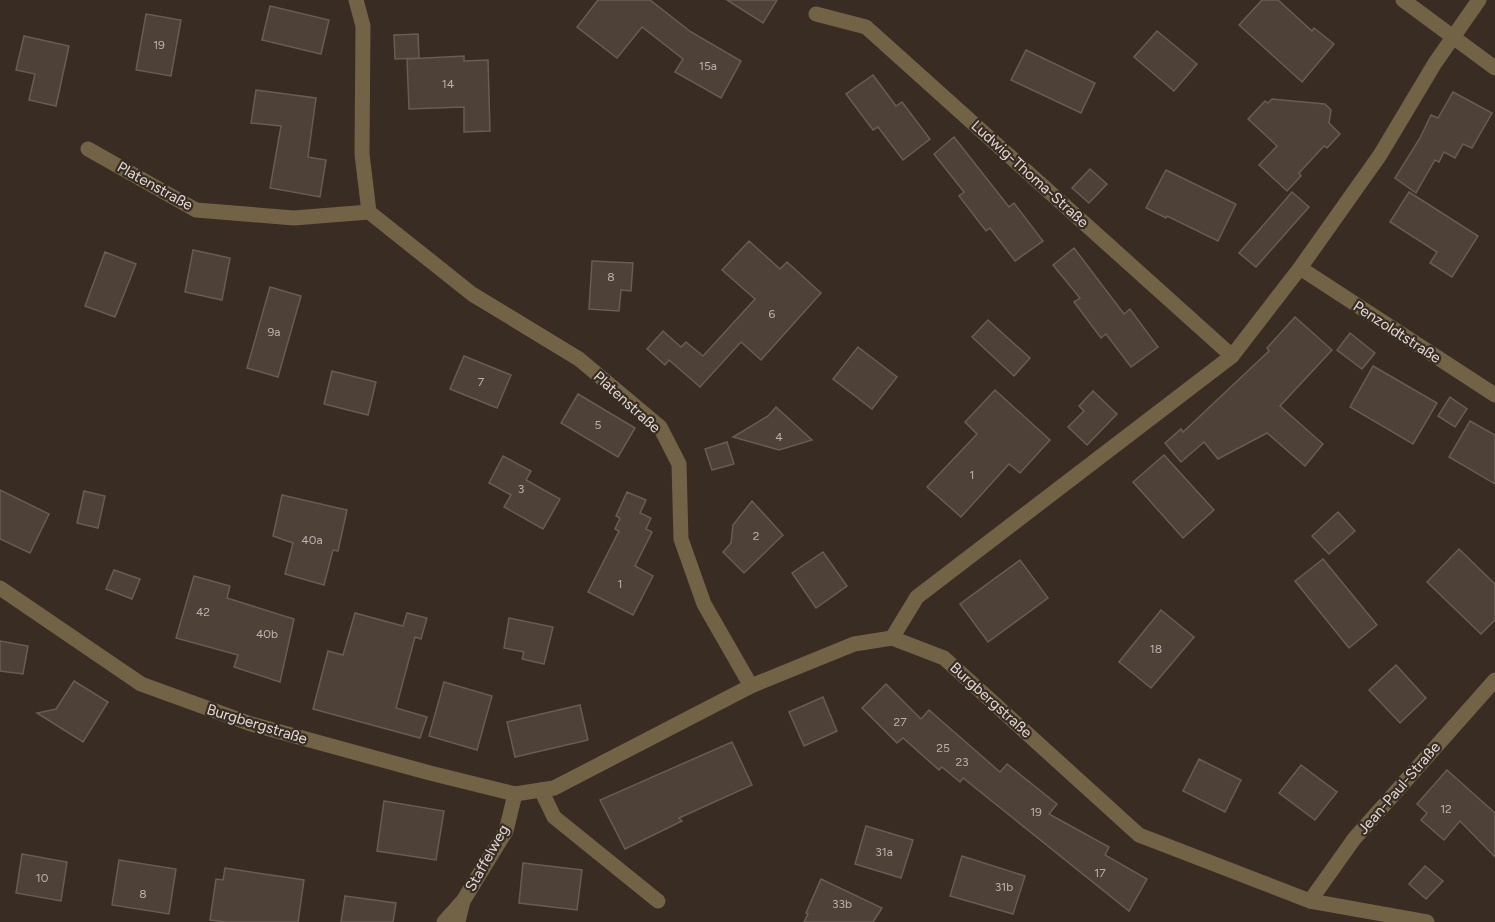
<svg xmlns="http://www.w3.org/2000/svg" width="1495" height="922" font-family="Figtree,sans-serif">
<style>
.building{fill:#4e4138;stroke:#6a5c52;stroke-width:1.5}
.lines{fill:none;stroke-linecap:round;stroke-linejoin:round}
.minor{stroke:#726347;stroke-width:15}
.labels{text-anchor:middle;stroke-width:4.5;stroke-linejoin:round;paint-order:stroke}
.number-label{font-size:12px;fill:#bcb2ac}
.street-label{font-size:15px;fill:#e0d8d3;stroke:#382c23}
</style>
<rect width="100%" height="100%" fill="#382c23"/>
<g class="building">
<polygon points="598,0 650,0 691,32 741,61 721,98 675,72 683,59 642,27 617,58 577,27"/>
<polygon points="727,0 777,0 763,23"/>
<polygon points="1262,0 1278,0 1312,31 1314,28 1334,44 1302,82 1239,25"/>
<polygon points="270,6 329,20 321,54 262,40"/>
<polygon points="146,14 181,20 171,76 136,70"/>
<polygon points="1157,31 1197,64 1174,91 1134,57"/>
<polygon points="418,34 419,58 395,59 394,35"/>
<polygon points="24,36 69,46 56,106 29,100 35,74 16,70"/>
<polygon points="1026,50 1095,83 1081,113 1011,80"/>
<polygon points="464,56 464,61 488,60 490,131 464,132 464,107 409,109 407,59"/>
<polygon points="873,75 896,106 902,102 930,139 903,160 878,127 873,130 846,94"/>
<polygon points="256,90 316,98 308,157 326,160 320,197 270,188 281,126 251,123"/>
<polygon points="1453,92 1492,113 1472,148 1463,144 1455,158 1444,152 1439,162 1435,160 1416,193 1395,178 1420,138 1431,115 1438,118"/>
<polygon points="1272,99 1325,104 1331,110 1329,123 1340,134 1327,148 1324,146 1299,173 1301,176 1287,191 1259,165 1277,146 1248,119 1265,101 1268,103"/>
<polygon points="954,137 1009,207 1014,203 1043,241 1015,261 990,228 986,231 959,196 964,192 934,154"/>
<polygon points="1090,169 1107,184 1089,203 1072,188"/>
<polygon points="1166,170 1236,204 1218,241 1167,216 1166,218 1146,208"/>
<polygon points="1292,192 1309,207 1256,267 1239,253"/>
<polygon points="1409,192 1478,236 1452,277 1430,263 1437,252 1390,222"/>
<polygon points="749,241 780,269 787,262 821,293 761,360 741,342 700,387 669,360 665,365 647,349 663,331 681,347 686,342 703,356 755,299 722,270"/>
<polygon points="1074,248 1124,314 1130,309 1158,347 1131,367 1106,334 1101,338 1074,302 1080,298 1053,265"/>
<polygon points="193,250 230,258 222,300 185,292"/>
<polygon points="105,252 136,264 115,317 85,306"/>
<polygon points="592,261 633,263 631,291 621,290 619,311 589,309"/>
<polygon points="270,287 301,296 278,377 247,368"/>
<polygon points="1295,317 1332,350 1280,406 1323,444 1305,466 1267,433 1218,459 1204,442 1181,462 1165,443 1181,429 1183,432 1269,351 1267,348"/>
<polygon points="988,320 1030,358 1014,376 972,337"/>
<polygon points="1350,333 1375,353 1362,369 1337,350"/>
<polygon points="858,347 897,377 872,409 833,379"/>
<polygon points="464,356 511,375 497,408 450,389"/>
<polygon points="1373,366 1437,403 1413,444 1350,407"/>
<polygon points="332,371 376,382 368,415 324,404"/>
<polygon points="995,390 1050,440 1020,473 1009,464 961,517 927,487 977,434 965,422"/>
<polygon points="1093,391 1117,414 1087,445 1068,427 1084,411 1079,406"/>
<polygon points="578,394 635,428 618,457 561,423"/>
<polygon points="1450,397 1467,409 1455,427 1438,416"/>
<polygon points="776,407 812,440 779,450 733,437 768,416"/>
<polygon points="1470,421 1495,435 1495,484 1449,457"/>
<polygon points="727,442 734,464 712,470 705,449"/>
<polygon points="1164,455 1214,510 1183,538 1133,482"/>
<polygon points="503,456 531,471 526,480 560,499 543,529 504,507 511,495 489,483"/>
<polygon points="0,490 49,514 30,553 0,539"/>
<polygon points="84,491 105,496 98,528 77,523"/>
<polygon points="627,492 646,500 640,513 651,518 646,529 652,532 635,566 653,576 633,615 588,592 619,531 615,529 620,518 616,516"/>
<polygon points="282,495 347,510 338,551 333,550 324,585 285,574 293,543 273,536"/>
<polygon points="752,501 783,535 744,573 723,552 731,543 733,525"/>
<polygon points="1338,512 1355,531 1329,554 1312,536"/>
<polygon points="1459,549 1495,584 1495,620 1481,634 1427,582"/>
<polygon points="823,552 847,586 816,608 792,573"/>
<polygon points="1323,559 1377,625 1349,648 1295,581"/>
<polygon points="1020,560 1048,598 988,642 960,604"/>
<polygon points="114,570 140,579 132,599 106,589"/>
<polygon points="194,576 230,586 227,598 294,619 280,682 234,667 238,655 176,638"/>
<polygon points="1161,610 1194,637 1151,688 1119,662"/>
<polygon points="355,613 403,626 407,613 427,618 421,639 415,637 396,708 427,717 420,738 313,709 328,651 343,655"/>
<polygon points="509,618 553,627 544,664 522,659 524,652 504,648"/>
<polygon points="0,641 28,646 23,674 0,671"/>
<polygon points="1396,665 1426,698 1400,723 1369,690"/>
<polygon points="74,681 108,702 83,742 37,713 56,709"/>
<polygon points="444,682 492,696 477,750 429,736"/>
<polygon points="886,684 921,719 929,710 1000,772 1007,764 1057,804 1049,814 1109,847 1105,855 1147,879 1129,911 963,778 960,782 942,767 939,770 903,738 897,743 862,708"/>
<polygon points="823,697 837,731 804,746 789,712"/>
<polygon points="580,705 588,740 515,757 507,722"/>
<polygon points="732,742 752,785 679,818 682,821 625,849 600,800"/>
<polygon points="1199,759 1241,780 1225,812 1183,791"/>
<polygon points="1301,765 1337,792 1315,820 1279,793"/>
<polygon points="1447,770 1495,813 1495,857 1460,821 1444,840 1421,820 1427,813 1417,804"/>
<polygon points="384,801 444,811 436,860 377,851"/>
<polygon points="866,826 913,840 901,878 855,864"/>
<polygon points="22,854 67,862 61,901 16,893"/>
<polygon points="962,856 1025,876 1013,914 950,896"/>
<polygon points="119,860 176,869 169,914 112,905"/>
<polygon points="523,863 582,870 577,910 519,903"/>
<polygon points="1425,866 1443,881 1426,899 1409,884"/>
<polygon points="225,868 304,880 298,922 226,922 210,920 216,879 223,880"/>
<polygon points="821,879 882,908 873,922 804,922 808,914 806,913"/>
<polygon points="345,896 396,903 393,922 341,922"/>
</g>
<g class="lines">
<g class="minor">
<polyline points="356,0 363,26 362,154 369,212 472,294 579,359 660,427 679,464 681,539 704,604 751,686"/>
<polyline points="1403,0 1495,68"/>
<polyline points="816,14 866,27 1232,356"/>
<polyline points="88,149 196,210 294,218 369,212"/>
<polyline points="1300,268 1495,395"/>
<polyline points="0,588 141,684 251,724 430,773 515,794 554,788 751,686 854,644 892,638 944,658 1139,835 1310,901 1427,922"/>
<polyline points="892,638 917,597 1232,356 1300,268 1380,155 1435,63 1479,0"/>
<polyline points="541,790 554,817 658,901"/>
<polyline points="1310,901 1354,839 1495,680"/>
<polyline points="444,922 461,903"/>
<polyline points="458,922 463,901 506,831 515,794"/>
</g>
</g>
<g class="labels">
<g class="number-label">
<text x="159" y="49">19</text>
<text x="708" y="70">15a</text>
<text x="448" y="88">14</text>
<text x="611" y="281">8</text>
<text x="772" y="318">6</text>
<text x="274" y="336">9a</text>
<text x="481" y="386">7</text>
<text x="598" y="429">5</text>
<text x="779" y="441">4</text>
<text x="972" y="479">1</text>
<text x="521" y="493">3</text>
<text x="756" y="540">2</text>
<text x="312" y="544">40a</text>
<text x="620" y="588">1</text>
<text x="203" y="616">42</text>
<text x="267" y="638">40b</text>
<text x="1156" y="653">18</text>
<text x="900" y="726">27</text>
<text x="943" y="752">25</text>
<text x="962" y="766">23</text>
<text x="1446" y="813">12</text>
<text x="1036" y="816">19</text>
<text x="884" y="856">31a</text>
<text x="1100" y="877">17</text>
<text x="42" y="882">10</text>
<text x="1004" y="891">31b</text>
<text x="143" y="898">8</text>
<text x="842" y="908">33b</text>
</g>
<g class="street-label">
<text transform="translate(1030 174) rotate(42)" y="5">Ludwig-Thoma-Straße</text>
<text transform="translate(155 186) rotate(29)" y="5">Platenstraße</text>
<text transform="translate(1397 332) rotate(33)" y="5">Penzoldtstraße</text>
<text transform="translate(627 402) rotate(42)" y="5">Platenstraße</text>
<text transform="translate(991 700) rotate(42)" y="5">Burgbergstraße</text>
<text transform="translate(257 724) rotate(17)" y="5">Burgbergstraße</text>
<text transform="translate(1399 788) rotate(-49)" y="5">Jean-Paul-Straße</text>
<text transform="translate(487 858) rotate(-61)" y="5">Staffelweg</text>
</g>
</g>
</svg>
